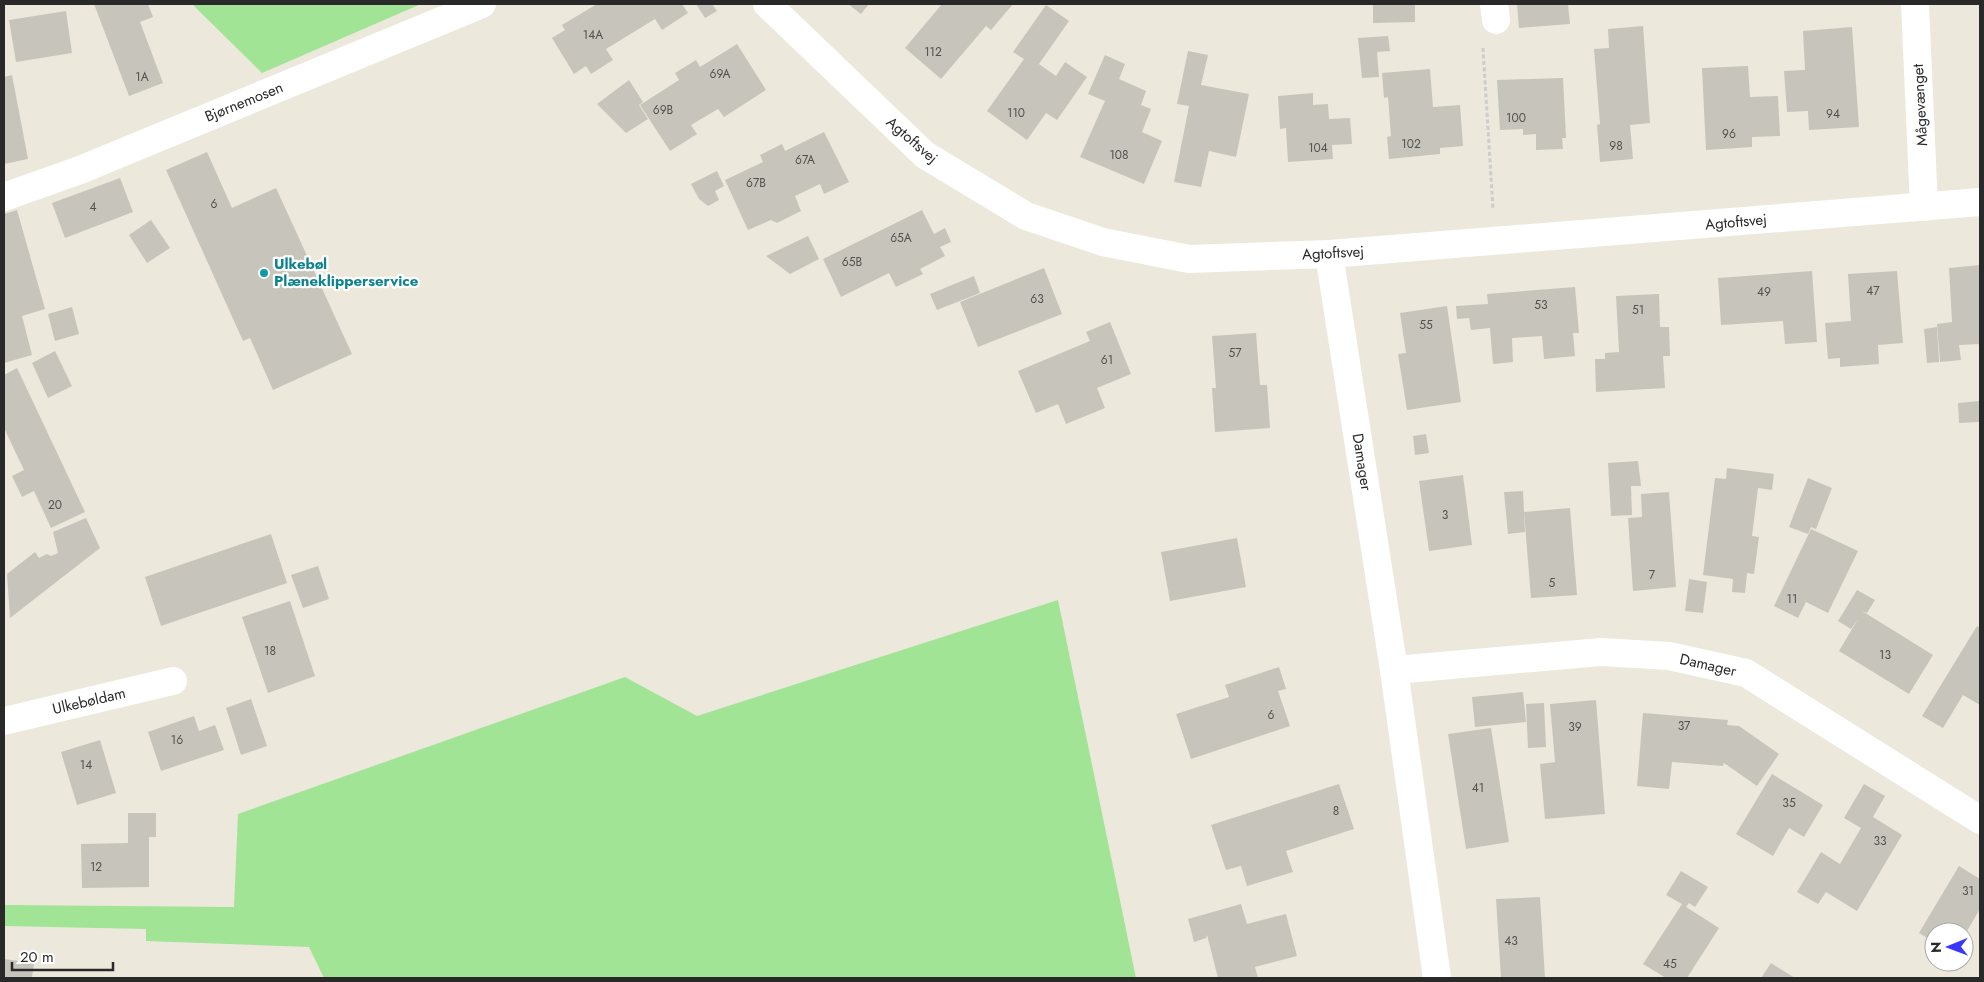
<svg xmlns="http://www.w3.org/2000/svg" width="1984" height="982" font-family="Jost,sans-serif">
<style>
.green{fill:#a1e496}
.building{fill:#c7c5bb}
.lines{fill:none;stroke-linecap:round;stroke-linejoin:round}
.path{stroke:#ccc;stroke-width:3;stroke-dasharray:4 2.5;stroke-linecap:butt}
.minor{stroke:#fff;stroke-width:28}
.culture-dot{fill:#0f9aa8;stroke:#fff;stroke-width:2}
.labels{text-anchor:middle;stroke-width:4.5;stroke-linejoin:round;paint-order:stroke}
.number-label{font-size:12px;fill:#50504e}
.street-label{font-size:15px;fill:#292929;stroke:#fff}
.culture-label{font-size:15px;font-weight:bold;fill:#0d838f;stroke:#fff;text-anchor:start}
</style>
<rect width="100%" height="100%" fill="#ece8db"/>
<g class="green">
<polygon points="192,4 421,4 262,73"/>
<polygon points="1058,600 1136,978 324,978 309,947 146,941 146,929 4,926 4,905 234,907 238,814 625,677 697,716"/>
</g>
<g class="building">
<polygon points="94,4 148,4 153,17 140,22 163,83 129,96"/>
<polygon points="597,4 682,4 688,13 662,30 655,19 606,49 613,60 591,74 586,66 574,74 552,38 565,30 562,25"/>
<polygon points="696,4 712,4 717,11 705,18"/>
<polygon points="848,4 869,4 861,14"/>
<polygon points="942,4 1013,4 991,30 986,26 941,79 905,48"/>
<polygon points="1373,4 1415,4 1415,22 1373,23"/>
<polygon points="1517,4 1568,4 1570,24 1519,28"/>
<polygon points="1046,5 1069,21 1039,64 1056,76 1065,62 1087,77 1057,120 1046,113 1027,140 987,111 1024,59 1013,52"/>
<polygon points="66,11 72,53 16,62 9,20"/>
<polygon points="1643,26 1650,123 1630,125 1633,159 1600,162 1597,125 1600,124 1594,49 1609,48 1608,29"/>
<polygon points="1852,27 1859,127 1809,130 1808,111 1787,112 1784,71 1805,70 1803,31"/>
<polygon points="1388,36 1390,51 1377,52 1379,77 1362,78 1358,38"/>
<polygon points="737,44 766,90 724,117 718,109 691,125 697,134 670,151 640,105 679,80 675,73 696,60 700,67"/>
<polygon points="1188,51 1208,55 1201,85 1249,94 1236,157 1209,151 1201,187 1174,182 1189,106 1177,104"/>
<polygon points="1105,55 1125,64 1119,79 1146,91 1141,105 1151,109 1142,132 1162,141 1144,184 1080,157 1105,101 1088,94"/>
<polygon points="1748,66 1750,97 1778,96 1780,136 1752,137 1752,147 1706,150 1702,68"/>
<polygon points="1430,69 1433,107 1460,105 1463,146 1440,148 1440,154 1389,159 1387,137 1391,136 1388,97 1384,98 1382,73"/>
<polygon points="12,75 28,159 4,164 4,77"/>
<polygon points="1563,78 1566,138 1562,138 1563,149 1536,150 1536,134 1523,135 1523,129 1500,130 1497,80"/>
<polygon points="629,80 643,102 639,105 648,119 626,133 597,104"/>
<polygon points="1313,93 1313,105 1328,104 1329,119 1350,118 1352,144 1332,145 1333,159 1288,162 1286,128 1280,129 1278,96"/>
<polygon points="824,132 849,182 824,194 820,184 795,196 801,211 777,223 771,220 748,230 725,180 763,162 760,155 782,144 785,151"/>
<polygon points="207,152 232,208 276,188 352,354 273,390 250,338 243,341 166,170"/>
<polygon points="717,171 724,186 715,191 719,200 708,206 699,199 691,184"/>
<polygon points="120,178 133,212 65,238 52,203"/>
<polygon points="17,210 45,309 22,316 32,355 4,363 4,214"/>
<polygon points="922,210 934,234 945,228 951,242 940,247 945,256 920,269 923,274 896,287 889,273 841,297 823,259"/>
<polygon points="151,220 170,248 147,263 129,235"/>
<polygon points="808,236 819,259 790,274 766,256"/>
<polygon points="1980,265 1980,344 1959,345 1961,360 1940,362 1937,324 1952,322 1949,268"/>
<polygon points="1044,268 1062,314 978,347 960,302"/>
<polygon points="1812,271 1817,342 1785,344 1783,321 1721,325 1718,278"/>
<polygon points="1897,271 1903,343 1878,345 1879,364 1840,367 1840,358 1828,359 1825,323 1851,321 1848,274"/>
<polygon points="974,276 980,293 937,310 930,294"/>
<polygon points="1575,287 1579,333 1573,333 1575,356 1544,359 1542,336 1512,338 1513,362 1493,364 1490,328 1471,330 1469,318 1457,319 1456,306 1488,304 1487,294"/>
<polygon points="1659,294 1660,327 1669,327 1670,356 1663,356 1665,388 1596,392 1595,359 1605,359 1605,353 1619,352 1616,296"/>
<polygon points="1447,306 1461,402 1407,410 1398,354 1406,353 1400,313"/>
<polygon points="72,307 79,334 55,341 48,314"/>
<polygon points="1110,322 1131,374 1097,388 1105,408 1066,424 1058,404 1036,413 1018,371 1090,341 1086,332"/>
<polygon points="1937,327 1939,362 1927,363 1924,329"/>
<polygon points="1256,333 1260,385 1267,385 1270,428 1215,432 1212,388 1216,388 1212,336"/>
<polygon points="55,351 72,386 48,398 32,363"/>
<polygon points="17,368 85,512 51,528 34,491 22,497 12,476 24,470 4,428 4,375"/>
<polygon points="1980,401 1980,422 1959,423 1958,403"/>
<polygon points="1426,434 1429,453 1415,455 1413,436"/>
<polygon points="1638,461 1641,486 1631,486 1632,515 1611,516 1608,463"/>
<polygon points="1727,468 1774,474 1772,490 1758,488 1752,536 1759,537 1754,574 1747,573 1745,593 1732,592 1733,579 1703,575 1715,478 1726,479"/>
<polygon points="1463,475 1472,545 1429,551 1419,481"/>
<polygon points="1808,478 1832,488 1816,529 1811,527 1808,534 1789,527"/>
<polygon points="1523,491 1525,532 1508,534 1504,492"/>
<polygon points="1669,492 1676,587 1633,591 1628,518 1642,517 1641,494"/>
<polygon points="1570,508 1577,595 1531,598 1524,512"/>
<polygon points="86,518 100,548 10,618 7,574 35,552 39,558 47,554 51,556 58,553 53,532"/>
<polygon points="1811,529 1858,551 1828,613 1806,602 1798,618 1774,606"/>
<polygon points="271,534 287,583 161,626 145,577"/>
<polygon points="1237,538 1246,587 1170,601 1161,552"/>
<polygon points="318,566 329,599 303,608 291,575"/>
<polygon points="1689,579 1707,582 1703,613 1685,611"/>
<polygon points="1857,590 1875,600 1867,613 1862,611 1933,655 1909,694 1839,651 1858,619 1851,629 1838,621"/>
<polygon points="290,601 315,676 268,693 242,617"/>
<polygon points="1977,626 1980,628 1980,705 1963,695 1943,728 1922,716"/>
<polygon points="1279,667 1286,689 1278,691 1290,726 1191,759 1176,714 1229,697 1225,685"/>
<polygon points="1523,692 1526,722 1475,727 1472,697"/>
<polygon points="251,699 267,746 241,755 226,708"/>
<polygon points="1596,700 1605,814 1545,819 1540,764 1555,762 1550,704"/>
<polygon points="1544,703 1546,747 1528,748 1526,704"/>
<polygon points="1643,713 1728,720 1727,725 1739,726 1779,754 1757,786 1724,763 1723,766 1672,762 1669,789 1637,786"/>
<polygon points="194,716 199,731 215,725 224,750 161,771 148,732"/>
<polygon points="1491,728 1509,842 1466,849 1448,734"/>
<polygon points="100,740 116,793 77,805 61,752"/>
<polygon points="1772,774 1823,805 1804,837 1789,828 1773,856 1736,834"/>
<polygon points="1339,784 1354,829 1286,851 1293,872 1247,886 1241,866 1226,870 1211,825"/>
<polygon points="1864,784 1885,796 1873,817 1902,835 1857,911 1826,892 1818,904 1797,892 1821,852 1840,864 1861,828 1844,818"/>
<polygon points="128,813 156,813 156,837 149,837 149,887 82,888 81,844 128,843"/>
<polygon points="1959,866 1980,879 1980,909 1964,936 1964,932 1934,932 1934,942 1919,933"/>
<polygon points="1681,871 1708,887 1695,907 1689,903 1686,907 1719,928 1687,978 1666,978 1643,964 1682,904 1666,895"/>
<polygon points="1540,897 1545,978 1501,978 1496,899"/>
<polygon points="1241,904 1247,924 1286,914 1297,956 1255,967 1258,978 1218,978 1207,935 1206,938 1194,942 1188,919"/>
<polygon points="4,959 34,963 32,978 4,978"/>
<polygon points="1771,963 1795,978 1761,978"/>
</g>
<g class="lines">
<polyline class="path" points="1483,48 1493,209"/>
<g class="minor">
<polyline points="767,4 925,155 1026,216 1103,242 1189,259 1329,254 1980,202"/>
<polyline points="1494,4 1496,20"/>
<polyline points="1915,4 1924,207"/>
<polyline points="4,197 80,170 482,4"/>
<polyline points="1329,254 1394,670 1437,978"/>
<polyline points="1394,670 1601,652 1669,656 1746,673 1980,820"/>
<polyline points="4,721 173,681"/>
</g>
</g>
<circle class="culture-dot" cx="264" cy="273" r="5"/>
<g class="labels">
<g class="number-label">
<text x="593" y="39">14A</text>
<text x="933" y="56">112</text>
<text x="720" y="78">69A</text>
<text x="142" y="81">1A</text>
<text x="663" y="114">69B</text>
<text x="1016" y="117">110</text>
<text x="1833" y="118">94</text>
<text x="1516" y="122">100</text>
<text x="1729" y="138">96</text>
<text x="1411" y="148">102</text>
<text x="1616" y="150">98</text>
<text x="1318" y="152">104</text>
<text x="1119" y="159">108</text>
<text x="805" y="164">67A</text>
<text x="756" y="187">67B</text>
<text x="214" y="208">6</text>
<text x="93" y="211">4</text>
<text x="901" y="242">65A</text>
<text x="852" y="266">65B</text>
<text x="1873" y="295">47</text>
<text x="1764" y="296">49</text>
<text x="1037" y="303">63</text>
<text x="1541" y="309">53</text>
<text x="1638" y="314">51</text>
<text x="1426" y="329">55</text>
<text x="1235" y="357">57</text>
<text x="1107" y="364">61</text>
<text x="55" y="509">20</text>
<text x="1445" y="519">3</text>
<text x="1652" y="579">7</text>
<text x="1552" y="587">5</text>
<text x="1792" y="603">11</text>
<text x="270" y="655">18</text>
<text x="1885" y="659">13</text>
<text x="1271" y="719">6</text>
<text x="1684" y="730">37</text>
<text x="1575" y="731">39</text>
<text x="177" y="744">16</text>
<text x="86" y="769">14</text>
<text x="1478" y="792">41</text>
<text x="1789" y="807">35</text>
<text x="1336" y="815">8</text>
<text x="1880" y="845">33</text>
<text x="96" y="871">12</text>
<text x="1968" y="895">31</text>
<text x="1511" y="945">43</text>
<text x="1670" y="968">45</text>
</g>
<g class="street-label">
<text transform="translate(244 102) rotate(-22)" y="5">Bjørnemosen</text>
<text transform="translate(1920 105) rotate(-93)" y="5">Mågevænget</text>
<text transform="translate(912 140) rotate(41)" y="5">Agtoftsvej</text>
<text transform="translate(1736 222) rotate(-5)" y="5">Agtoftsvej</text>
<text transform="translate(1333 253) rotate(-3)" y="5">Agtoftsvej</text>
<text transform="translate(1362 462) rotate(81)" y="5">Damager</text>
<text transform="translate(1708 665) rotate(13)" y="5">Damager</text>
<text transform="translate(89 701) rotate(-13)" y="5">Ulkebøldam</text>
</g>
<g class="culture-label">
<text x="274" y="269">Ulkebøl<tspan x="274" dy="17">Plæneklipperservice</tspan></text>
</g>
</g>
<rect width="1984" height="982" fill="none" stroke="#292929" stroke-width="10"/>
<g transform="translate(1949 947) rotate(269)"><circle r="24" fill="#ffffff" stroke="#a9a9a9"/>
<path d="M0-4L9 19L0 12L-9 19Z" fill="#3a37fd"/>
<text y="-8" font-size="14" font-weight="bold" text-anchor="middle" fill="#292929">N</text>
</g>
<path d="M12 962v8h101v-8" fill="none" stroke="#292929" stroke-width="2.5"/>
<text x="20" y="962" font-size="15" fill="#292929" stroke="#ffffff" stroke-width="4" paint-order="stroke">20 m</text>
</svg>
